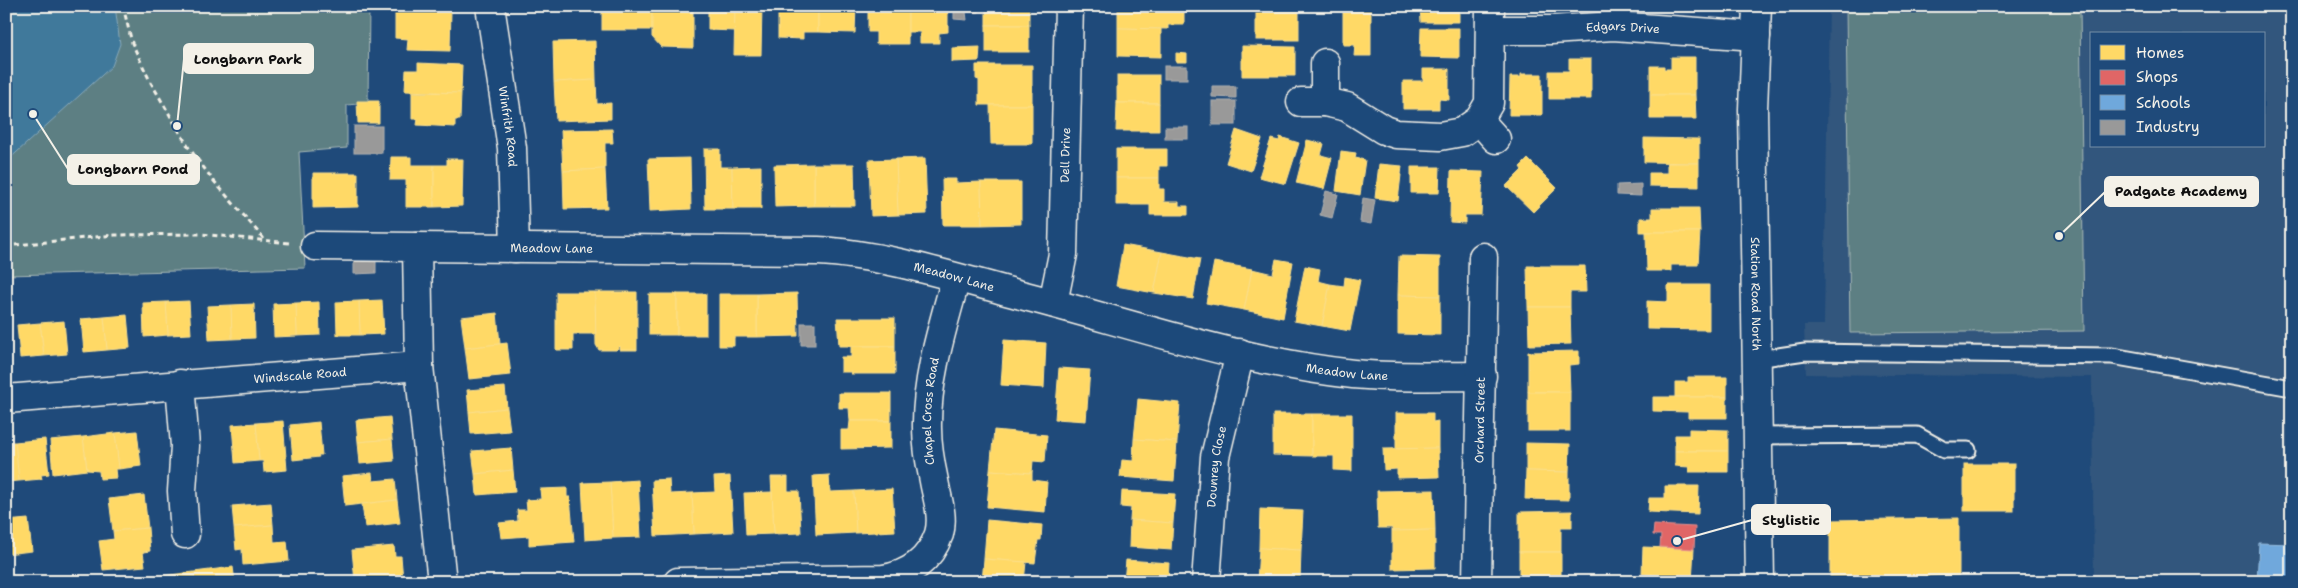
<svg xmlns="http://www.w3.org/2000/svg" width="2298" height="588" font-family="'Shantell Sans',sans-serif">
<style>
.built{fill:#33577d;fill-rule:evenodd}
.green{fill:#5d7f83;stroke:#a8b8b6}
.water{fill:#40799b;stroke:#88a9ba}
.homes{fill:#ffd966;stroke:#fce08d}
.shops{fill:#e06666;stroke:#e6908d}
.schools{fill:#6fa8dc;stroke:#97bee0}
.industry{fill:#999;stroke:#b4b3b1}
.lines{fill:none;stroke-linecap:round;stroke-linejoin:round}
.lane-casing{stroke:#f4f1e8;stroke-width:19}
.street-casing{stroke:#f4f1e8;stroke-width:31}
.path{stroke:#f4f1e8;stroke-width:3;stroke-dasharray:5 4;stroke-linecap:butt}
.lane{stroke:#1f4a7a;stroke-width:15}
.street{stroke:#1f4a7a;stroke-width:28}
.labels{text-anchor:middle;stroke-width:5;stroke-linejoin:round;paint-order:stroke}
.street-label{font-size:12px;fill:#f4f1e8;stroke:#1f4a7a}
.leader{fill:none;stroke:#f4f1e8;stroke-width:2}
.callout-dot{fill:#f4f1e8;stroke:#1f4a7a;stroke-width:2}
.callout{fill:#f4f1e8;stroke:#f4f1e8;stroke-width:2}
.callout-label{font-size:14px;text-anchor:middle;font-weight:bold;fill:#111}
</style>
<rect width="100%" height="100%" fill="#1f4a7a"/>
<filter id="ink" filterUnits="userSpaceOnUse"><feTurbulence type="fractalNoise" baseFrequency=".02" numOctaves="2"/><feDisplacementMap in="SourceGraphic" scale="10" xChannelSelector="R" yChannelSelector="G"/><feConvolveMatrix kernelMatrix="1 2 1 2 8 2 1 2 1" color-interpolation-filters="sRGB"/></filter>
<g filter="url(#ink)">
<path class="built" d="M1829,6H2292V582H2094L2092,377L1806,374L1804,325H1824ZM2092,34H2264V146H2092Z"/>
<g class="green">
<polygon points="6,6 369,6 368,103 347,105 347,148 299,152 305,268 6,275"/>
<polygon points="1846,6 2080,6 2084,331 1850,333"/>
</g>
<polygon class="water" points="6,6 115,6 120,44 112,66 6,162"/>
<g class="homes">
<rect x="395" y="6" width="56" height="5"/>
<rect x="602" y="6" width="50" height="24"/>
<polygon points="652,6 693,6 693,48 661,47 652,37"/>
<polygon points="708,6 735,6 735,31 708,30"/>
<polygon points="735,6 762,6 761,55 734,55"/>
<polygon points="778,6 818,6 818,32 803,32 803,39 778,38"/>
<polygon points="818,6 856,6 855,33 818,32"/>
<polygon points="868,6 908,6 908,44 876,44 876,32 868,32"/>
<polygon points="908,6 948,6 948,32 939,33 939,43 920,43 920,32 908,32"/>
<rect x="986" y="6" width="43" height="19"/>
<polygon points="1118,6 1184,6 1184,25 1168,25 1168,29 1118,28"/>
<polygon points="1420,6 1459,6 1459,22 1421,22"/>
<rect x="1256" y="10" width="43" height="30"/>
<polygon points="1343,10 1371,10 1371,56 1354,56 1355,45 1343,45"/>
<polygon points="395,11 451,11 450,51 407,50 408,39 395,38"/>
<rect x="986" y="25" width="43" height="27"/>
<polygon points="1118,28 1161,29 1161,57 1118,56"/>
<polygon points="1421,28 1459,28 1459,58 1420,57"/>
<polygon points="595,41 596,80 554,82 553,42"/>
<polygon points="1242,46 1295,47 1295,76 1242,76"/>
<polygon points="980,47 979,61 952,62 952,48"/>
<polygon points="1176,53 1187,54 1187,62 1176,62"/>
<polygon points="1671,57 1695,57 1695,95 1650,95 1650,66 1664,66 1664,69 1671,69"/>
<polygon points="1569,59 1591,59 1591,99 1549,99 1549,71 1569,71"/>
<polygon points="418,63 462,65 461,93 405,91 406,70 418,70"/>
<polygon points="976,65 1032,65 1032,105 979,105 979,80 976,79"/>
<polygon points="1423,69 1449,69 1449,100 1439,99 1439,109 1403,109 1403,81 1423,81"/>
<polygon points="1521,74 1542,74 1542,115 1509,115 1510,77 1521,77"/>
<rect x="1117" y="75" width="42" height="28"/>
<polygon points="596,80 597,104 611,103 611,119 556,121 554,82"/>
<polygon points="412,92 461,93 460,120 455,120 455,127 417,125 418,119 412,119"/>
<polygon points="1650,95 1695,95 1696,119 1650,119"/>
<polygon points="357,101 379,101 379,123 358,123"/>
<polygon points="1117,103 1159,103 1159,131 1116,131"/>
<polygon points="990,105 1032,105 1032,144 991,144"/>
<polygon points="612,129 613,143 605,143 605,169 563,171 561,130"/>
<polygon points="1236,130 1262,139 1251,171 1226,163"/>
<polygon points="1280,137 1299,143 1286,184 1259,177 1271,139 1279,141"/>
<polygon points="1644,138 1699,139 1699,163 1644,162"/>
<polygon points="1307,140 1324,144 1321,155 1332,158 1324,189 1296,183"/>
<polygon points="704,149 720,149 720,167 732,167 733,209 705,209"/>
<polygon points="1116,149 1167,149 1167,166 1159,166 1159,178 1116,178"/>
<polygon points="1341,151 1356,153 1355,158 1365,160 1360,195 1336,191"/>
<polygon points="391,157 411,157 411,165 434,165 434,207 406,207 406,180 390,180"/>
<polygon points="690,158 691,209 650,211 648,159"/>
<polygon points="925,158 927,214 898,215 896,159"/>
<polygon points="447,159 463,159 462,206 434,207 434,165 447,165"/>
<polygon points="896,159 898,215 871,216 869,160"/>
<polygon points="1528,159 1557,188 1533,212 1506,186 1522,170 1520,167"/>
<polygon points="1667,163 1699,163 1699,187 1649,186 1649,173 1667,173"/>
<polygon points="814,164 854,164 855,206 814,206"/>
<polygon points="814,164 814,206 775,207 774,165"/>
<polygon points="1379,164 1402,166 1398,201 1375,198"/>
<polygon points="761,166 761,209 733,209 732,167"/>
<polygon points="1411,167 1440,167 1439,193 1411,193"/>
<polygon points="605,169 607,208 564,209 563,171"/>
<polygon points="1451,171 1483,172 1481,215 1465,215 1465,223 1450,222"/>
<polygon points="313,173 358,173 358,207 313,208"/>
<polygon points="1116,178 1159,178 1159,189 1164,189 1164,202 1179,202 1179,206 1188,206 1188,215 1150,215 1150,205 1116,205"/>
<polygon points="942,179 956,179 956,183 981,182 982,225 943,225"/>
<polygon points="981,182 1021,182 1021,224 982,225"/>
<polygon points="1652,208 1699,208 1700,232 1640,232 1640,218 1652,218"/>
<polygon points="1646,232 1700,232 1698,265 1671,265 1671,271 1647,271"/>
<polygon points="1123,245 1162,252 1154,293 1116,286"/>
<polygon points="1162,252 1200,259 1193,299 1154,293"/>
<polygon points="1399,256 1440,257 1440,296 1398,295"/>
<polygon points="1276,259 1293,262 1283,318 1244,310 1252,269 1273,274"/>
<polygon points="1214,262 1252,269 1244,310 1206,303"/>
<polygon points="1305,266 1320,269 1318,281 1330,284 1322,326 1294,321"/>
<polygon points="1527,266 1585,266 1586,292 1570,292 1570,307 1528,307"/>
<polygon points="1345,277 1360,280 1350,331 1322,326 1330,284 1344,286"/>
<polygon points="1668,285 1709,285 1709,330 1647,329 1647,301 1668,302"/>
<polygon points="556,292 595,292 596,334 573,334 573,350 556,350"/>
<polygon points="595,292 637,292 637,350 620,350 620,346 616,350 599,350 596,345"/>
<polygon points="797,293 798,336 757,337 757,294"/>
<rect x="649" y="294" width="28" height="41"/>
<rect x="677" y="294" width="29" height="41"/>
<polygon points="719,294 757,294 757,337 734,337 734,346 719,346"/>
<polygon points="1398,295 1440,296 1440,335 1398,334"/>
<polygon points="382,300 384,334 360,335 359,301"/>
<polygon points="189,301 191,334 168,335 166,302"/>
<polygon points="359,301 360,335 337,335 336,302"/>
<polygon points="166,302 168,335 144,337 143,303"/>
<polygon points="319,302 320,335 297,336 296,303"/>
<polygon points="296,303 297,336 274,337 273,304"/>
<polygon points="254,304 255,338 232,339 231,305"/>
<polygon points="231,305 232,339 209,340 207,306"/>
<polygon points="1528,307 1570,307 1571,344 1529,345"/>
<polygon points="497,313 500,344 465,348 461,317"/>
<polygon points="127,315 130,348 107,350 104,317"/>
<polygon points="104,317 107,350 84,352 81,319"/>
<polygon points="837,318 895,318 895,346 839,346"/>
<polygon points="64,321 67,354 44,356 40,323"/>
<polygon points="40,323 44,356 20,358 17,325"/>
<polygon points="1004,340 1046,343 1044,388 1001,385"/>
<polygon points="507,343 511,375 469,379 465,348"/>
<polygon points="851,346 895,346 895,374 851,374 851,372 841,372 841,357 851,357"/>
<polygon points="1579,351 1579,364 1569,365 1570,392 1528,392 1528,352"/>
<polygon points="1059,368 1090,370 1086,421 1055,419"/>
<polygon points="1688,377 1727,377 1727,397 1675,397 1675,382 1688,382"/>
<polygon points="505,387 507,408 469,412 467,390"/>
<rect x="1528" y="392" width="42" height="39"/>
<polygon points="839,393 891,393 891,421 850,421 849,408 839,408"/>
<polygon points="1653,397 1727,397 1727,418 1688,418 1688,412 1653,411"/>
<polygon points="1138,399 1180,403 1177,442 1134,439"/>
<polygon points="507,408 510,431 471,434 469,412"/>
<polygon points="1396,413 1433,413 1433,422 1438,421 1438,448 1396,449"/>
<polygon points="1273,414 1312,414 1312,456 1273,455"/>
<polygon points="1312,414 1352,414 1352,471 1334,470 1334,456 1312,456"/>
<polygon points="390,417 392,439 358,442 356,420"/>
<polygon points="283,421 287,470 264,472 263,461 259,461 256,423"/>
<polygon points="850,421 891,421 891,448 841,449 841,430 849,430"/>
<polygon points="319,422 322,455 318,455 319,457 293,460 290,425"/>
<polygon points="256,423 259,461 235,463 232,425"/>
<polygon points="1689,429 1728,430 1728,451 1675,451 1675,435 1689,435"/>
<polygon points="994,430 1047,435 1045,462 1033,461 1032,473 990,470"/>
<polygon points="137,431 141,466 119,469 115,433"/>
<polygon points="115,433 119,469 115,469 116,478 100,479 99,471 87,470 83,437"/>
<polygon points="83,437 87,470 53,474 50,440"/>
<polygon points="45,439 49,474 41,475 42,479 19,481 15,442"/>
<polygon points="392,439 394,461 360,464 358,442"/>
<polygon points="1134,439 1177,442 1174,481 1120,477 1122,460 1133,461"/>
<polygon points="6,442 15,442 19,481 6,482"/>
<polygon points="1526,443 1570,444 1569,472 1526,471"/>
<polygon points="511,448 513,470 475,474 472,451"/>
<polygon points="1438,448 1439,477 1397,478 1397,469 1384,470 1383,449"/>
<polygon points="1675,451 1728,451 1728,472 1689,472 1689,467 1675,466"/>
<rect x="1964" y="464" width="50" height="47"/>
<polygon points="513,470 515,492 477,495 475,474"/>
<polygon points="990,470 1032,473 1032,480 1047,482 1045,512 987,507"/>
<polygon points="1526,471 1569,472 1569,500 1525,499"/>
<polygon points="372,473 373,481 395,479 397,500 345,506 342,476"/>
<polygon points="829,475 830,492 854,491 856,533 816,535 813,476"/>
<polygon points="730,476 733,532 694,534 692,493 715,492 714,477"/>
<polygon points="771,477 788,477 788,491 799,491 801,533 774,534"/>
<polygon points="669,479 670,494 692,493 694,534 655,536 652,480"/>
<polygon points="638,480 641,537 613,538 610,482"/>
<polygon points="610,482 613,538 585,540 582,483"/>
<polygon points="1665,486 1699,486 1698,514 1648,512 1649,498 1665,498"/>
<polygon points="567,488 567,497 570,497 574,542 529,545 529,536 501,538 499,523 518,521 517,510 527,510 526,500 541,499 540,489"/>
<polygon points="892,489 895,531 856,533 854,491"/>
<polygon points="1434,490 1435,530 1392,531 1392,528 1378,528 1377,491"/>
<polygon points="1122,491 1175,494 1173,523 1130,520 1131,508 1121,507"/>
<polygon points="772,492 774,534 746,535 744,493"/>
<polygon points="144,495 148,528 113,531 109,499"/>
<polygon points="397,500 400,523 365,527 362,504"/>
<polygon points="271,503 273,525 234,528 232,506"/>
<polygon points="1260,509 1303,511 1301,550 1259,548"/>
<polygon points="1572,511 1572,527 1561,527 1561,552 1519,552 1519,512"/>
<polygon points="1959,518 1959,575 1928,576 1929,582 1869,582 1869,576 1830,577 1830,520"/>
<polygon points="28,519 32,551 6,554 6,521"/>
<polygon points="987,520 1042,525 1041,540 1038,540 1035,563 984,559"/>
<polygon points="1130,520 1173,523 1171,550 1129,547"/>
<polygon points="273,525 274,542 287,541 289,561 243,565 242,549 236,550 234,528"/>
<polygon points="148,528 150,551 143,552 145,566 103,570 99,541 114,539 113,531"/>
<polygon points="1435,530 1435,568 1392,569 1392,531"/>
<polygon points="394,546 395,556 401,556 403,580 355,582 352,550"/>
<polygon points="1643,547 1694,549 1692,582 1661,582 1661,575 1642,574"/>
<polygon points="1259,548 1301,550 1300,582 1257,582"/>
<rect x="1519" y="552" width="42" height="30"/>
<polygon points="984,559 1026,562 1024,582 982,582"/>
<polygon points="1126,560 1169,563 1168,582 1124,582"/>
<polygon points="233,567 235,582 195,582 194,572"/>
<polygon points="194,572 195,582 155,582 154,577"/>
<rect x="1380" y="579" width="54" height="3"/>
</g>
<polygon class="shops" points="1654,525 1695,527 1694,549 1660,547 1661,535 1653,535"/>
<polygon class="schools" points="2259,543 2292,544 2292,582 2257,582"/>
<g class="industry">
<polygon points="954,6 979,6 979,12 966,12 967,20 954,19"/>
<rect x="1164" y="66" width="23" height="13"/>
<polygon points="1212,86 1236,86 1236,98 1212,97"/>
<rect x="1212" y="101" width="24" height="24"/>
<rect x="354" y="126" width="28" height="27"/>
<rect x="1165" y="127" width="23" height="12"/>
<polygon points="1641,184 1641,196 1617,195 1617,185"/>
<polygon points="1326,191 1338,194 1332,218 1320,215"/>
<polygon points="1363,198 1375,200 1371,224 1360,222"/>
<polygon points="354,259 376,259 376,273 354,274"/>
<rect x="801" y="323" width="14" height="22"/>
</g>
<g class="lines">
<defs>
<g id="lane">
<polyline points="1757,359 1805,352 2112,356 2292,388"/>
<polyline points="1758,436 1917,435 1944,450 1968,450"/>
</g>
<g id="street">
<path id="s1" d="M490,6L512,148L515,248"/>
<path id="s2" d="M1757,6L1753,109L1760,582"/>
<path id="s3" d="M1491,30H1551L1613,26L1756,36"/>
<polyline points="1325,63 1325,102"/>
<polyline points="1301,102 1325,102 1347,107 1384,130 1396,134 1440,136 1462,132 1479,120 1489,103 1490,6"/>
<polyline points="1479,120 1496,139"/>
<polyline points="315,246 417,247"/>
<path id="s4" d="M1053,303L1063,254L1069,6"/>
<polyline points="180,384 185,446 182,491 185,534"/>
<path id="s5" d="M6,399L419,366"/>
<path id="s6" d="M442,582L419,366L417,247L818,251C884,254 960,279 1025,296C1133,324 1242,362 1353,374C1396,378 1439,376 1482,376"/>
<path id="s7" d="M678,582L883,579C909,575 930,560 939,534C944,516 937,498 934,481C930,463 927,446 927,428C926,378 943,326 956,278"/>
<path id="s8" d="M1206,582L1215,457L1240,353"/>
<path id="s9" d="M1477,582L1483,257"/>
</g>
</defs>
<use href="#lane" class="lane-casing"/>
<use href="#street" class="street-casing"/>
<g class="path">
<polyline points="123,6 132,43 150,81 189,148 213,180 265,240"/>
<polyline points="6,246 115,235 201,234 290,243"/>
</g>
<use href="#lane" class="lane"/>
<use href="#street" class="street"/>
</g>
</g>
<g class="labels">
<g class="street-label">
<text dy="4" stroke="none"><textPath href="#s3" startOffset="132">Edgars Drive</textPath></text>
<text dy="4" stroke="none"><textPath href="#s1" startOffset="122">Winfrith Road</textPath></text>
<text dy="4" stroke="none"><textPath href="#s4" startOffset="149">Dell Drive</textPath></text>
<text dy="4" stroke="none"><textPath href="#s6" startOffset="471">Meadow Lane</textPath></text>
<text dy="4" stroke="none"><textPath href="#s6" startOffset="876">Meadow Lane</textPath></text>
<text dy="4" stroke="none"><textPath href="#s2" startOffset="288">Station Road North</textPath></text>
<text dy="4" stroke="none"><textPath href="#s6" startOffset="1281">Meadow Lane</textPath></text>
<text dy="4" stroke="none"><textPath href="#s5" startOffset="295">Windscale Road</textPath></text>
<text dy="4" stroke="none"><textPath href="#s7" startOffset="405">Chapel Cross Road</textPath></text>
<text dy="4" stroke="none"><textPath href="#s9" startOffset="162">Orchard Street</textPath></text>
<text dy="4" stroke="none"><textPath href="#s8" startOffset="116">Dounrey Close</textPath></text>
</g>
</g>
<path class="leader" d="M177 126L184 59M33 114L68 169M2059 236L2105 192M1677 541L1752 520"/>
<g class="callout-dot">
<circle cx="177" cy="126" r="5"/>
<circle cx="33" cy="114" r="5"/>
<circle cx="2059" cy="236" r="5"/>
<circle cx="1677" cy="541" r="5"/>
</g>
<g class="callout">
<rect x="184" y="44" width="129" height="29" rx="5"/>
<rect x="68" y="155" width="131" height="29" rx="5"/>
<rect x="2105" y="177" width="153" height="29" rx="5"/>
<rect x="1752" y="505" width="78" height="29" rx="5"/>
</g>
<g class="callout-label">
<text x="248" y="64">Longbarn Park</text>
<text x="133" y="174">Longbarn Pond</text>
<text x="2181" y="196">Padgate Academy</text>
<text x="1791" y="525">Stylistic</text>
</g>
<rect width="2298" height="588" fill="none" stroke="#1f4a7a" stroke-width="25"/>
<rect x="12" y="12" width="2273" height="563" fill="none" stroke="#f4f1e8" stroke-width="2" filter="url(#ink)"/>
<rect x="2090" y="32" width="175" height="115" fill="#1f4a7a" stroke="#748da6"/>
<rect x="2100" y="45" width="25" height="15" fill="#ffd966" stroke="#748da6"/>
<text x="2136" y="58" font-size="15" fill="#f4f1e8">Homes</text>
<rect x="2100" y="70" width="25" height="15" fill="#e06666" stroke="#748da6"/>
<text x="2136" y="82" font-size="15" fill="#f4f1e8">Shops</text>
<rect x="2100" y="95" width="25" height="15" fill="#6fa8dc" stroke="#748da6"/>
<text x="2136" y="108" font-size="15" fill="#f4f1e8">Schools</text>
<rect x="2100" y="120" width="25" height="15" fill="#999999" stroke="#748da6"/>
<text x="2136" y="132" font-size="15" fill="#f4f1e8">Industry</text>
</svg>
